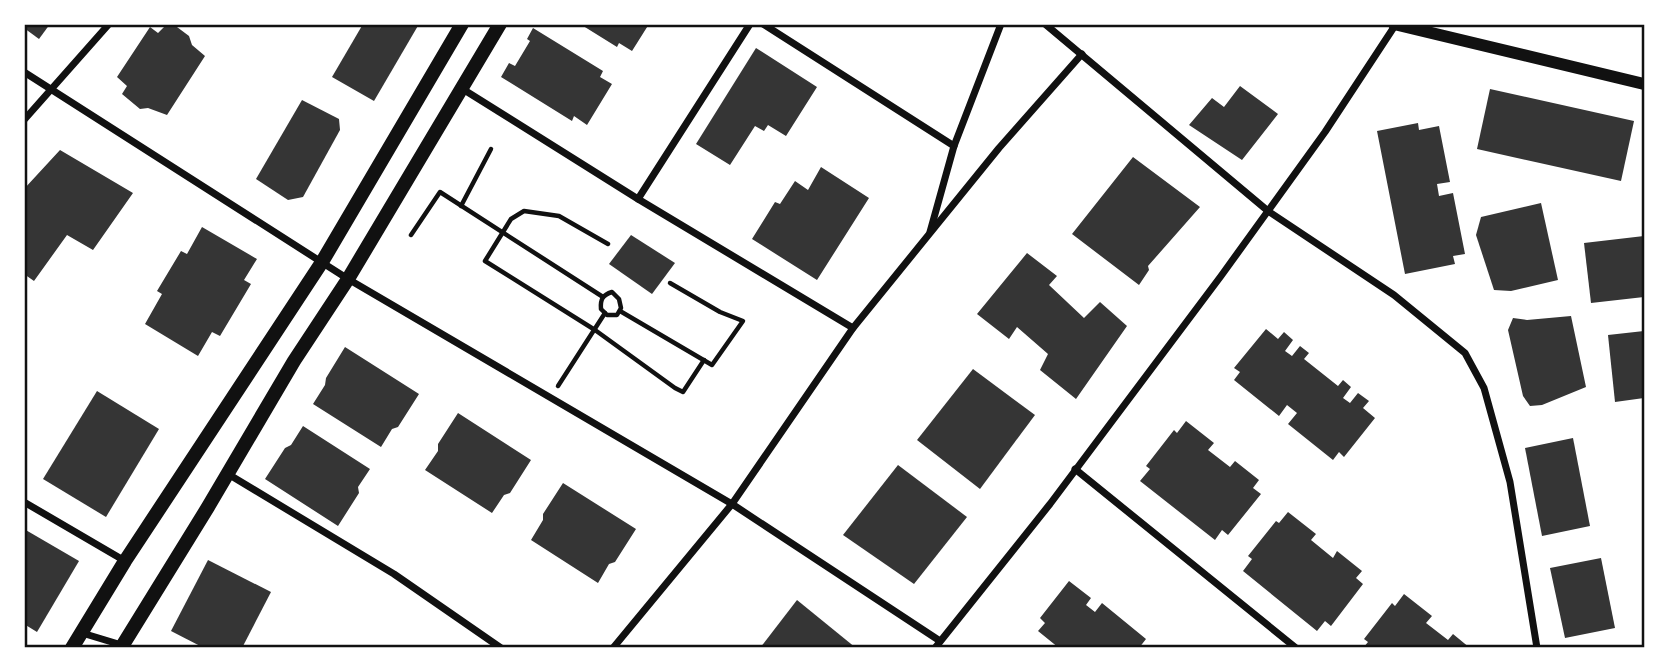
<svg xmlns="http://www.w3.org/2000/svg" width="1669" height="672" font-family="'Alegreya Sans',sans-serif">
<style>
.building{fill:#353535}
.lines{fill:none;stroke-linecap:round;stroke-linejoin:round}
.path{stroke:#111;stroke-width:4.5}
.minor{stroke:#111;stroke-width:7}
.tertiary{stroke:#111;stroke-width:12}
.secondary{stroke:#111;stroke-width:14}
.neatline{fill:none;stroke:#111;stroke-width:2.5}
</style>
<rect width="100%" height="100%" fill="#fff"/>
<g class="building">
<polygon points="24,24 50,24 39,39 24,28"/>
<polygon points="167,24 173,24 189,36 192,45 205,56 167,115 148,108 140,109 122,94 127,86 117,77 150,27 158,33"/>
<polygon points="363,24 419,24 374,101 332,77"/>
<polygon points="580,24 649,24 632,51 619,43 617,47"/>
<polygon points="533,28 603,71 600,77 612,84 587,125 574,116 572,121 501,77 509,63 515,66 530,41 527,39"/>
<polygon points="756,48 817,87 786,136 768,125 764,131 755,126 730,165 696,144"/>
<polygon points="1240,86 1278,114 1242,160 1189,125 1212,98 1224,107"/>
<polygon points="1490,89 1634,121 1621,181 1477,149"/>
<polygon points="302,100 339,119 340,130 303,197 288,200 256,179"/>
<polygon points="1418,123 1419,130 1439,126 1450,182 1437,184 1439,196 1453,193 1465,254 1453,256 1455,264 1405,274 1377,131"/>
<polygon points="60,150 133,193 93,250 67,235 34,281 24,274 24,189"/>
<polygon points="1133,157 1200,207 1148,266 1149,270 1139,285 1072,234"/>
<polygon points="821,167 869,198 817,280 752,239 775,202 780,204 795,181 808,190"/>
<polygon points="1541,203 1558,280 1511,291 1494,290 1476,235 1481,217"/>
<polygon points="202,227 257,259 244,280 251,284 220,336 212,332 198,356 145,324 162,294 157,291 181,251 187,254"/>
<polygon points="631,235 675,263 652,294 609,264"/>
<polygon points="1644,236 1644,297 1591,303 1584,243"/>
<polygon points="1027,253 1057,276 1049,285 1084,318 1100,302 1127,326 1076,399 1040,370 1048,354 1017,327 1009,339 977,314"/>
<polygon points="1571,316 1586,387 1542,405 1530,406 1523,396 1508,330 1513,318 1527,320"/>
<polygon points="1266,329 1278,339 1284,332 1293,340 1285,351 1292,356 1300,346 1309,353 1304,359 1338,386 1343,380 1351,387 1343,398 1350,403 1358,393 1369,401 1363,408 1375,418 1344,457 1339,452 1333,460 1288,424 1297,413 1287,405 1279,416 1234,380 1240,372 1234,368"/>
<polygon points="1644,331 1644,398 1615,402 1608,335"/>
<polygon points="345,347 419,394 398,427 392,429 381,447 313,404 325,385 326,378"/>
<polygon points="973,369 1035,415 980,489 917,440"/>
<polygon points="97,391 159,429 106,517 43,479"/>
<polygon points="458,413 531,460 510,493 504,495 492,513 425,470 438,451 438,444"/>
<polygon points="1186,421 1214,443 1208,450 1230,467 1235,461 1259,480 1253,488 1261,494 1228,535 1222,530 1215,540 1140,481 1150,469 1146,466 1174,430 1177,433"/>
<polygon points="303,426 370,469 358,487 359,493 338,526 265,479 285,448 291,445"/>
<polygon points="1573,438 1590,526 1542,536 1525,448"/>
<polygon points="898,465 967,517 914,584 843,535"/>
<polygon points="563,483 636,529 615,562 609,564 598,583 531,540 543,520 543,514"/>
<polygon points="1288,512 1316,534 1311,540 1333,558 1337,551 1362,571 1356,578 1363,584 1331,626 1325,621 1317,631 1243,571 1252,559 1248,556 1276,521 1279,523"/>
<polygon points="24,529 79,561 37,632 24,624"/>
<polygon points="1601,558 1615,628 1565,638 1550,568"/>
<polygon points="208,560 271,592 242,648 204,648 171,631"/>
<polygon points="1069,581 1091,598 1086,605 1095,612 1102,603 1146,639 1139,648 1059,648 1038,631 1045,623 1040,618"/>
<polygon points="1404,594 1432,616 1426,623 1448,640 1453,634 1470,648 1363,648 1368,642 1364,639 1392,603 1395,606"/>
<polygon points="797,600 856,648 760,648"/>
</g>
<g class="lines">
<g class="path">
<polyline points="461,206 491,149"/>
<polyline points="411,235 440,192 603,297"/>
<polyline points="608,244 559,216 524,211 511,219 485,261 595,330 675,388 683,392 704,360"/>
<path d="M612,292L619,299L621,308L617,315H607L601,309C600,299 603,295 612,292Z"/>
<polyline points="620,311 712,365 743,321 720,312 670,283"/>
<polyline points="558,386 605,313"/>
</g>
<g class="minor">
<polyline points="763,24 954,146"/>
<polyline points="1045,24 1268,211 1394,295 1465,353 1484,388 1510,482 1537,648"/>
<polyline points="24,72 348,279 732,504 940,641"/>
<polyline points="461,88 638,199 853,328"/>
<polyline points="24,120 109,24"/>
<polyline points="638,199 750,24"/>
<polyline points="930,232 954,146 1001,24"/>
<polyline points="1075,469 1296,648"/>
<polyline points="228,474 394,574 501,648"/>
<polyline points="24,502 125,561"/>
<polyline points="82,633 125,646"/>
<polyline points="613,648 732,504 853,328 999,148 1082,54"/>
<polyline points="935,648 1050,504 1221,276 1325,132 1396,24"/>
</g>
<polyline class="tertiary" points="1394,24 1644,84"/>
<g class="secondary">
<polyline points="72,648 125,561 322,262 462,24"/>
<polyline points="121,648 208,507 294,361 348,279 500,24"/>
</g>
</g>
<rect width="1669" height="672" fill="none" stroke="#ffffff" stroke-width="52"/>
<rect x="26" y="26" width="1617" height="620" class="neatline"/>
</svg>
